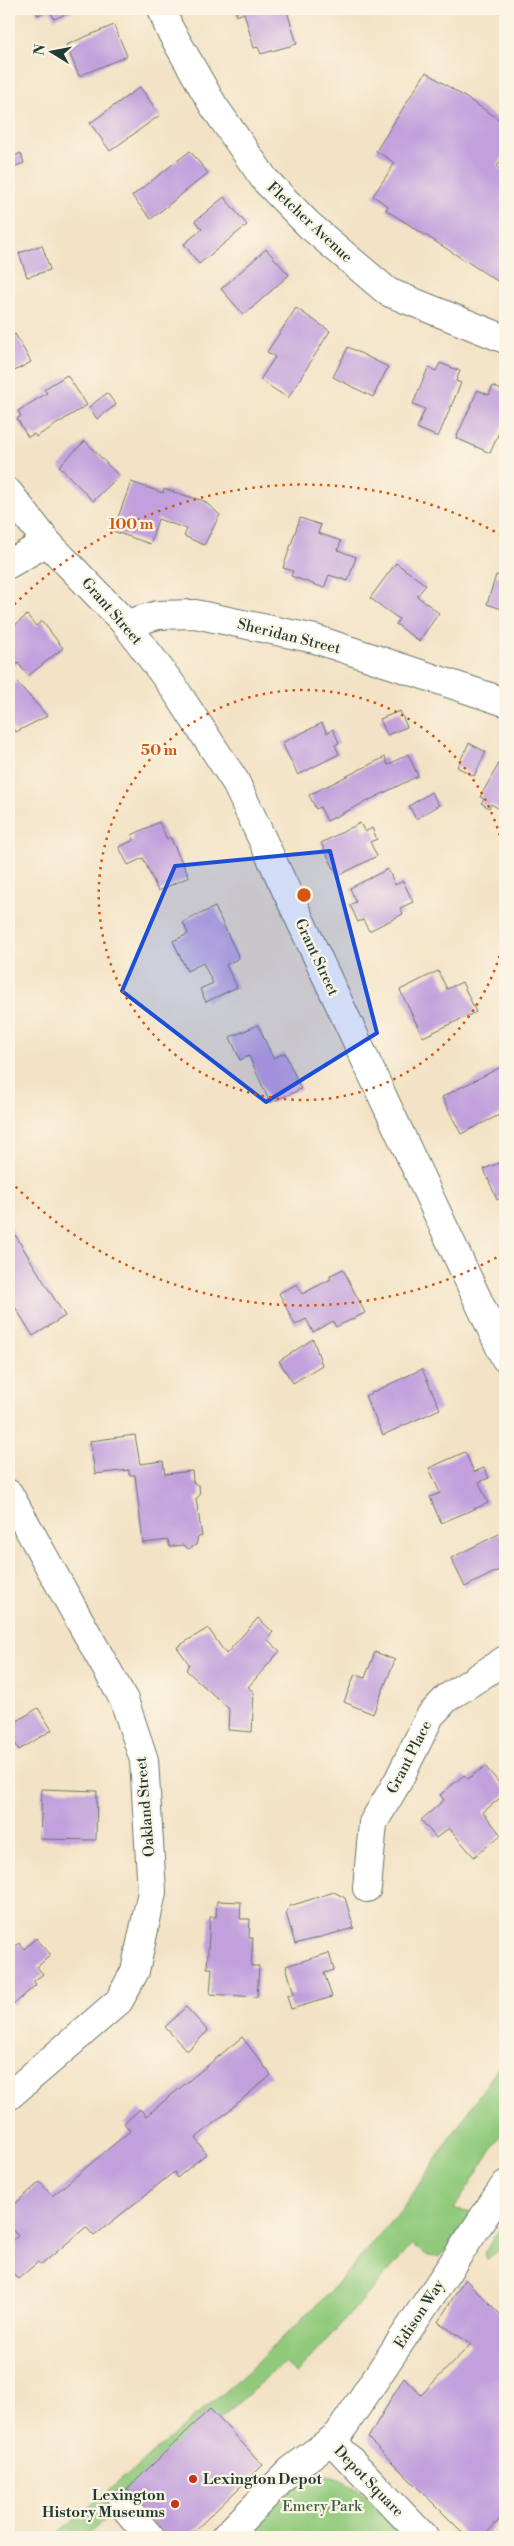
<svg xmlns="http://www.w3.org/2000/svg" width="514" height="2546" font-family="'Libre Bodoni',serif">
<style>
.green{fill:#91ca7d;stroke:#588458}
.building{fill:#c2a0dd}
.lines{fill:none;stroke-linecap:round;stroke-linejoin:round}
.minor-casing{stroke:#697767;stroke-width:30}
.minor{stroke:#fff;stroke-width:28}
.marked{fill:#1d4ed8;fill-opacity:0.2;stroke:#1d4ed8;stroke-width:4;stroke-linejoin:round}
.ring{fill:none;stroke:#d45610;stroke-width:2.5;stroke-dasharray:2.5 5}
.poi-dot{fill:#c8321e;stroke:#fcf5e5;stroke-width:2}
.labels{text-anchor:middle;stroke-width:4.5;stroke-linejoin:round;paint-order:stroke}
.street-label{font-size:15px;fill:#1f3d34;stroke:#fcf5e5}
.poi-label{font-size:15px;font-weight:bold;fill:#1f3d34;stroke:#fcf5e5;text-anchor:start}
.park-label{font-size:15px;fill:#3c6046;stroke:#fcf5e5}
.centre{fill:#d45610;stroke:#fcf5e5;stroke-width:2.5}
.ring-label{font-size:15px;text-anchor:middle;font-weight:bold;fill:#d45610;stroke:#fcf5e5;stroke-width:4.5;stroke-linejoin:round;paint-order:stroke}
</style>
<rect width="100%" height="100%" fill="#fcf5e5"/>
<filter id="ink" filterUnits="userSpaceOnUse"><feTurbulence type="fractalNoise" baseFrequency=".02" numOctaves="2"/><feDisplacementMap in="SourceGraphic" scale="10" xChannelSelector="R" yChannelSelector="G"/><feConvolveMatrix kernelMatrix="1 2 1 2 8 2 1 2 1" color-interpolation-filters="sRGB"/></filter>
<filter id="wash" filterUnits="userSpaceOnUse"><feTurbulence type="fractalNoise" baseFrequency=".0096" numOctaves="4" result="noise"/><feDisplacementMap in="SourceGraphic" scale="20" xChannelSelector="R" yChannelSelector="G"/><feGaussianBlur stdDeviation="1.12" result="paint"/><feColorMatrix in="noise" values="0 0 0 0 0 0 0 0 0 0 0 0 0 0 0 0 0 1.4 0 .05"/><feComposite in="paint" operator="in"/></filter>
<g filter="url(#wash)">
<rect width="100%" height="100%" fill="#f3e2c5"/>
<g class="green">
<polygon points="505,2057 505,2128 454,2209 473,2212 442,2254 438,2257 428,2256 413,2244 296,2374 284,2363 85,2537 54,2537 245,2374 330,2292 405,2205"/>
<polygon points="505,2220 505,2243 487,2260 485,2252"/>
<path d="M318,2475C356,2475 379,2512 404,2537H240L299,2480Z"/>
</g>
<g id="blocks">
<g class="building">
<polygon points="35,9 77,9 54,19 50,10 38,15"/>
<polygon points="235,9 294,9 287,11 297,44 261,54 258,47 254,48 244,13 237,16"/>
<polygon points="114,25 127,56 79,76 66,45"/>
<polygon points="426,72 505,123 505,154 497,167 505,172 505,279 502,284 386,210 388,206 373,196 395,163 376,151"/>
<polygon points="140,87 160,115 110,151 90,123"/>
<polygon points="190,151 208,173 151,219 132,196"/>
<polygon points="21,153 24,163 9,169 9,158"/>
<polygon points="224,197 247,225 199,264 184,244 202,229 195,221"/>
<polygon points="42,245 50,270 27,277 19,253"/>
<polygon points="266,249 289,275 244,315 221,289"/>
<polygon points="296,308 330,331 288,398 260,380 275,357 267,352"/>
<polygon points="15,334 31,362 9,374 9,337"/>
<polygon points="348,347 388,367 373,397 333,377"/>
<polygon points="440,363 460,371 456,381 461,383 438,437 417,428 425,409 413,404 428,368 436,371"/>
<polygon points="67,375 87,405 36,437 34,434 28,437 17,419 21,416 18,411 47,393 44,389"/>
<polygon points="493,386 505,392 505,419 490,453 456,438 478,390 489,395"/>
<polygon points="107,393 116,405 97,419 89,407"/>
<polygon points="85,441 119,476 93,501 59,466"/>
<polygon points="131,482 163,493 164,489 204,501 220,515 204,545 184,536 187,529 158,519 150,544 113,531"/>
<polygon points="300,518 321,525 318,533 341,541 338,550 356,557 348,581 329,575 324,588 291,576 293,571 283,568"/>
<polygon points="396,563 426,585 417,596 439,613 419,641 396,624 399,619 370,598"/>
<polygon points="496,575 505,578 505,610 487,604"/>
<polygon points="27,615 36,626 42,621 63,648 28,676 18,663 14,666 9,660 9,630"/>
<polygon points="17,682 47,716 16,732 9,724 9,689"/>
<polygon points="400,711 407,727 387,735 380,719"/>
<polygon points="322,723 327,733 333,729 339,743 335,745 339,754 298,775 282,743"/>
<polygon points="469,743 486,752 474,776 457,767"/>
<polygon points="408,754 418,776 327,821 320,807 316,809 309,795 385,757 388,765"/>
<polygon points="501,760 505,762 505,812 491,804 489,808 481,803 484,799 480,797"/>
<polygon points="431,792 439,805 416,819 409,806"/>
<polygon points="159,822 167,839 170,837 189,877 158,891 143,858 128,865 119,847 134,840 132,835"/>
<polygon points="360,823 365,832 372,828 377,839 370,842 377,856 338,876 321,843"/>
<polygon points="388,869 395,885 403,881 413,902 400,908 403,914 369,931 363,920 358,922 350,905 356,902 350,888"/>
<polygon points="215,907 239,958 226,965 237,987 206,1002 200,989 213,983 203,963 187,971 173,941 188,934 183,922"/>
<polygon points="438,971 447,989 462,982 476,1012 423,1037 400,990"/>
<polygon points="258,1025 273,1058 285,1053 301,1089 270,1103 249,1056 240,1060 230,1037"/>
<polygon points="501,1067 503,1072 505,1071 505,1112 461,1134 442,1097"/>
<polygon points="505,1150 505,1196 497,1200 484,1169 504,1161 500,1152"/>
<polygon points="9,1225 65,1316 33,1336 15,1307 9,1311"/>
<polygon points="343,1269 365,1313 336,1327 333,1321 313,1332 306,1319 295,1325 279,1293 297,1284 302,1294 331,1279 329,1276"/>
<polygon points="313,1339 322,1365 293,1383 279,1361"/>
<polygon points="422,1369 440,1409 383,1435 365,1396"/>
<polygon points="135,1435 140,1464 163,1461 165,1474 192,1471 193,1482 199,1486 200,1495 196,1499 202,1536 198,1537 196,1545 189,1549 182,1545 170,1547 168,1540 143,1543 135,1475 129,1475 129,1470 95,1474 90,1441"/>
<polygon points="465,1452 474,1472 484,1468 489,1478 479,1482 488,1503 441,1523 430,1497 440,1493 429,1468"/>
<polygon points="505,1531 505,1567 465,1587 451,1558"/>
<polygon points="258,1618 273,1632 267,1639 280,1651 248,1687 254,1692 252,1732 228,1730 229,1709 186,1670 189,1664 177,1647 208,1628 226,1654"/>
<polygon points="375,1652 395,1660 373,1714 344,1702 355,1674 365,1678"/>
<polygon points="38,1708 52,1730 19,1750 9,1733 9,1726"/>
<polygon points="485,1766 505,1790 505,1794 483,1812 501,1835 474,1857 449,1828 436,1838 421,1820 444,1800 440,1795 464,1775 468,1779"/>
<polygon points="42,1789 97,1791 96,1840 40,1839"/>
<polygon points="334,1892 345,1898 354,1928 295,1944 286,1913 290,1906"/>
<polygon points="217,1901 241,1902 240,1919 250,1919 249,1938 253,1938 251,1966 259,1966 257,1997 210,1994 212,1968 207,1968 210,1917 216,1917"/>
<polygon points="36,1938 51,1955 37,1967 43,1974 34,1981 36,1985 13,2005 9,2001 9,1942 13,1948 19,1943 24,1949"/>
<polygon points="329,1953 334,1970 324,1973 332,1997 291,2009 287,1996 294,1994 286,1966"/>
<polygon points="186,2007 208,2031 187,2051 165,2027"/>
<polygon points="242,2037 271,2075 196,2138 206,2154 177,2178 174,2172 94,2236 86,2227 41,2265 38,2262 18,2279 9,2268 9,2244 18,2236 9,2226 9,2209 40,2182 52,2196 130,2131 124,2123 140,2109 146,2116"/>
<polygon points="465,2279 505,2319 505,2514 483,2537 467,2537 368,2438 404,2377 421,2395 471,2344 438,2322"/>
<polygon points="210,2409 263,2465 188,2537 165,2537 123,2493"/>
</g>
</g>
</g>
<g filter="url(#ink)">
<use href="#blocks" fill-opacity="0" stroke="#697767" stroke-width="1"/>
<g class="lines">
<defs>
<g id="minor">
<polyline points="162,9 169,28 213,105 265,180 309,225 388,292 505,339"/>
<polyline points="9,493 47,542 126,624 174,688 235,781 505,1358"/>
<polyline points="9,564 47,542"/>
<polyline points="126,624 158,615 195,614 315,639 505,702"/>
<polyline points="9,1494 124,1700 144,1760 152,1892 135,1971 119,2001 9,2096"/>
<polyline points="367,1888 373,1823 398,1781 430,1716 447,1698 505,1660"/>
<polyline points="332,2441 424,2537"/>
<polyline points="122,2504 150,2537"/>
<polyline points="225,2537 290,2471 338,2435 505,2185"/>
</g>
</defs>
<use href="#minor" class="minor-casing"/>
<use href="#minor" class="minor"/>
</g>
</g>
<path class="marked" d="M330,851L377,1033L266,1102L122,991L175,866Z"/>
<g class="ring">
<path d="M505 934A205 205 0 1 1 505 856"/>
<path d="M503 1254A410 410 0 0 1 9 1180M9 610A410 410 0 0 1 503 536"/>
</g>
<g class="poi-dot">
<circle cx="193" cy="2479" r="5"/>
<circle cx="175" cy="2504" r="5"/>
</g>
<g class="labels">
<g class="street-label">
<text transform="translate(310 222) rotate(43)" y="5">Fletcher Avenue</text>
<text transform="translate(112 611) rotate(49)" y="5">Grant Street</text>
<text transform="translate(289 636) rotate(14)" y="5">Sheridan Street</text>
<text transform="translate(317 957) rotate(65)" y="5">Grant Street</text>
<text transform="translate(409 1757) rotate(-63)" y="5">Grant Place</text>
<text transform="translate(145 1807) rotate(-95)" y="5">Oakland Street</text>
<text transform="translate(419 2314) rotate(-57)" y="5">Edison Way</text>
<text transform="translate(369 2481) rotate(46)" y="5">Depot Square</text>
</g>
<g class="poi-label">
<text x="203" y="2484">Lexington Depot</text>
<text x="165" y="2500" text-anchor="end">Lexington<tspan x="165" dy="17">History Museums</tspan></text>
</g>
<g class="park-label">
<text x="322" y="2511">Emery Park</text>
</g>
</g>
<circle cx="304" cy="895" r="8" class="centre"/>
<g class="ring-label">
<text x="131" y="529">100 m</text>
<text x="159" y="755">50 m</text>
</g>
<rect width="514" height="2546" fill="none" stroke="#fcf5e5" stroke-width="30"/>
<g transform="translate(52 52) rotate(280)" stroke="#fcf5e5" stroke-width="4" paint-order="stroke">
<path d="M0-4L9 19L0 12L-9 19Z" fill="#1f3d34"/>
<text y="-8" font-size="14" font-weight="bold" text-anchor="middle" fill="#1f3d34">N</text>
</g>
</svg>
